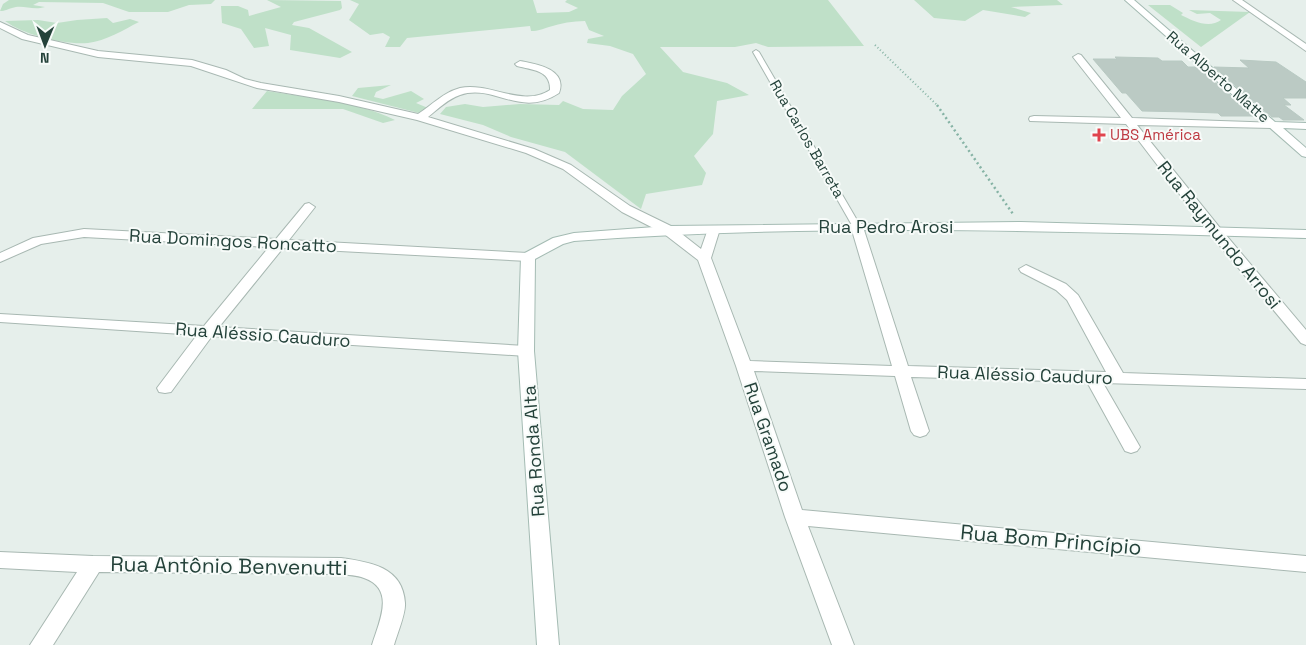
<svg xmlns="http://www.w3.org/2000/svg" width="1306" height="645" font-family="'Space Grotesk',sans-serif">
<style>
.green{fill:#bfe0c8}
.building{fill:#bbcac4;stroke:#b8c9c2}
.lines{fill:none;stroke-linecap:round;stroke-linejoin:round}
.lane-casing{stroke:#a8b8b2;stroke-width:2}
.street-casing{stroke:#a8b8b2;stroke-width:2}
.secondary-casing{stroke:#a4bbb3;stroke-width:2}
.path-far1{stroke:#86b3a5;stroke-width:2;stroke-dasharray:1 2.5;stroke-linecap:butt}
.path{stroke:#86b3a5;stroke-width:2.5;stroke-dasharray:2 3;stroke-linecap:butt}
.lane{fill:#fff;fill-rule:evenodd}
.street{fill:#fff;fill-rule:evenodd}
.secondary{fill:#fff;fill-rule:evenodd}
.health-dot{fill:#e0444e;stroke:#f7fbf9;stroke-width:2}
.labels{text-anchor:middle;stroke-width:4;stroke-linejoin:round;paint-order:stroke}
.far-street-label{font-size:15px;fill:#24423a;stroke:#f7fbf9}
.far-health-label{font-size:15px;fill:#be3a42;stroke:#f7fbf9;text-anchor:start}
.street-label{font-size:18px;fill:#24423a;stroke:#f7fbf9}
.near-street-label{font-size:21px;fill:#24423a;stroke:#f7fbf9}
</style>
<rect width="100%" height="100%" fill="#e6efeb"/>
<g class="green">
<path d="M9,0H215L211,4L189,5L168,12H129L103,3L39,2L33,5L45,7C32,11 23,4 12,8C7,9 6,11 0,11L3,4Z"/>
<polygon points="267,0 341,1 342,8 340,10 294,22 292,25 309,28 352,52 340,58 290,50 291,35 265,28 269,46 254,48 241,29 222,23 221,6 238,6 248,10 249,16 281,7"/>
<path d="M350,0H533L537,13L569,12L578,8L565,2L567,0H828L864,46L768,47L756,43L735,47H660L683,72L727,83L749,95L717,101L713,134L694,156L706,173L702,185L646,194L641,209L565,152L511,137L483,125L440,114L446,107L465,104L483,107L520,104L559,105L563,101L583,109L613,110L622,96L646,74L633,54L610,46L587,43L588,39L604,36L589,30L585,21C573,21 561,23 549,27C542,29 539,31 531,31L530,26L407,38L400,47H385L390,37L383,33L370,35L349,20L359,4Z"/>
<polygon points="914,0 1057,0 1063,5 1011,7 1031,13 1025,17 983,10 965,21 934,18"/>
<path d="M1148,5H1170L1183,13L1181,15C1193,21 1209,29 1221,20L1210,13L1197,14L1189,10L1250,12L1201,47Z"/>
<path d="M107,18L113,23L130,19L139,22C123,30 106,41 88,43C64,45 24,35 5,21L38,20L57,23L77,20Z"/>
<polygon points="391,85 376,92 374,97 383,99 411,91 424,99 416,103 428,108 419,113 352,96 358,88"/>
<path d="M267,91C310,98 356,101 395,120L383,123L343,109H252Z"/>
</g>
<g class="building">
<polygon points="1115,57 1158,58 1162,61 1182,61 1188,67 1198,67 1254,116 1221,116 1218,113 1190,112 1142,111 1126,93 1122,93 1093,59 1117,59"/>
<polygon points="1240,60 1276,62 1306,82 1306,98 1283,98 1291,105 1284,105 1304,120 1283,120 1279,117 1272,117 1214,67 1249,68"/>
</g>
<g class="lines">
<defs>
<polygon id="lane" points="756,50 759,52 861,227 860,229 854,229 853,227 753,52"/>
<g id="street">
<polygon points="1233,0 1242,0 1306,44 1306,51"/>
<path d="M0,22L28,35L98,51L192,60L226,70L245,79L261,83L339,96L418,114C432,105 444,92 460,88C491,82 522,108 550,90C551,70 532,70 517,66L515,64L520,61C536,64 568,69 559,93C520,119 494,83 460,95C448,99 438,109 428,117L534,149L571,165L630,206L673,227L701,249L709,226H719L720,229L711,258L750,361L892,366L851,227L857,223L863,227L908,366L1106,372L1067,300L1056,290L1021,272L1019,269L1026,265L1066,284L1078,295L1123,373L1306,379V389L1103,383L1140,447L1137,451L1131,453L1125,451L1087,382L911,377L929,431L926,435L920,437L914,435L911,431L895,376L754,371L802,510L1306,556V572L808,526L854,645H832L785,517L736,366L698,260L663,233L622,212L563,169L526,153L417,120L339,102L257,88L191,66L98,57L22,39L0,28Z"/>
<polygon points="1078,54 1081,55 1132,118 1278,123 1279,125 1274,128 1137,125 1220,228 1306,330 1306,345 1301,343 1210,234 1126,124 1030,121 1029,119 1030,117 1034,116 1121,118 1073,57"/>
<polygon points="309,203 315,207 289,240 528,253 535,257 528,261 283,248 219,327 526,346 532,348 534,351 532,354 526,356 212,336 171,392 165,393 159,392 157,388 197,335 0,322 0,314 204,326 269,247 84,237 41,244 0,262 0,253 33,238 84,229 276,239 305,204"/>
<path d="M0,552L93,556L341,558C370,562 403,567 405,603C406,613 397,634 394,645H372C379,622 396,589 364,578C357,575 348,575 341,574L99,572L53,645H30L77,572L0,568Z"/>
</g>
<g id="secondary">
<polygon points="1125,0 1134,0 1275,122 1306,123 1306,129 1283,128 1306,148 1306,157 1302,156"/>
<path d="M1021,222L1306,230V238C1062,231 818,223 574,241L563,244L535,259L534,351L559,645H537L518,351L521,257L523,254L553,238L574,233L668,226Z"/>
</g>
</defs>
<use href="#lane" class="lane-casing"/>
<use href="#street" class="street-casing"/>
<use href="#secondary" class="secondary-casing"/>
<polyline class="path-far1" points="875,45 938,106"/>
<polyline class="path" points="937,105 1013,214"/>
<use href="#lane" class="lane"/>
<use href="#street" class="street"/>
<use href="#secondary" class="secondary"/>
</g>
<path class="health-dot" d="M1096.5 127.5h5v5h5v5h-5v5h-5v-5h-5v-5h5z"/>
<g class="labels">
<g class="far-street-label">
<text transform="translate(1218 77) rotate(41)" y="5">Rua Alberto Matte</text>
<text transform="translate(807 139) rotate(60)" y="5">Rua Carlos Barreta</text>
</g>
<g class="far-health-label">
<text x="1110" y="140">UBS América</text>
</g>
<g class="street-label">
<text x="886" y="233">Rua Pedro Arosi</text>
<text transform="translate(1219 235) rotate(51)" y="6">Rua Raymundo Arrosi</text>
<text transform="translate(233 241) rotate(3)" y="6">Rua Domingos Roncatto</text>
<text transform="translate(263 335) rotate(4)" y="6">Rua Aléssio Cauduro</text>
<text transform="translate(1025 375) rotate(2)" y="6">Rua Aléssio Cauduro</text>
<text transform="translate(768 437) rotate(71)" y="6">Rua Gramado</text>
<text transform="translate(534 451) rotate(-94)" y="6">Rua Ronda Alta</text>
</g>
<g class="near-street-label">
<text transform="translate(1051 540) rotate(5)" y="7">Rua Bom Princípio</text>
<text transform="translate(229 566) rotate(1)" y="7">Rua Antônio Benvenutti</text>
</g>
</g>
<g transform="translate(45 45) rotate(181)" stroke="#f7fbf9" stroke-width="4" paint-order="stroke">
<path d="M0-4L9 19L0 12L-9 19Z" fill="#24423a"/>
<text y="-8" font-size="14" font-weight="bold" text-anchor="middle" fill="#24423a">N</text>
</g>
</svg>
